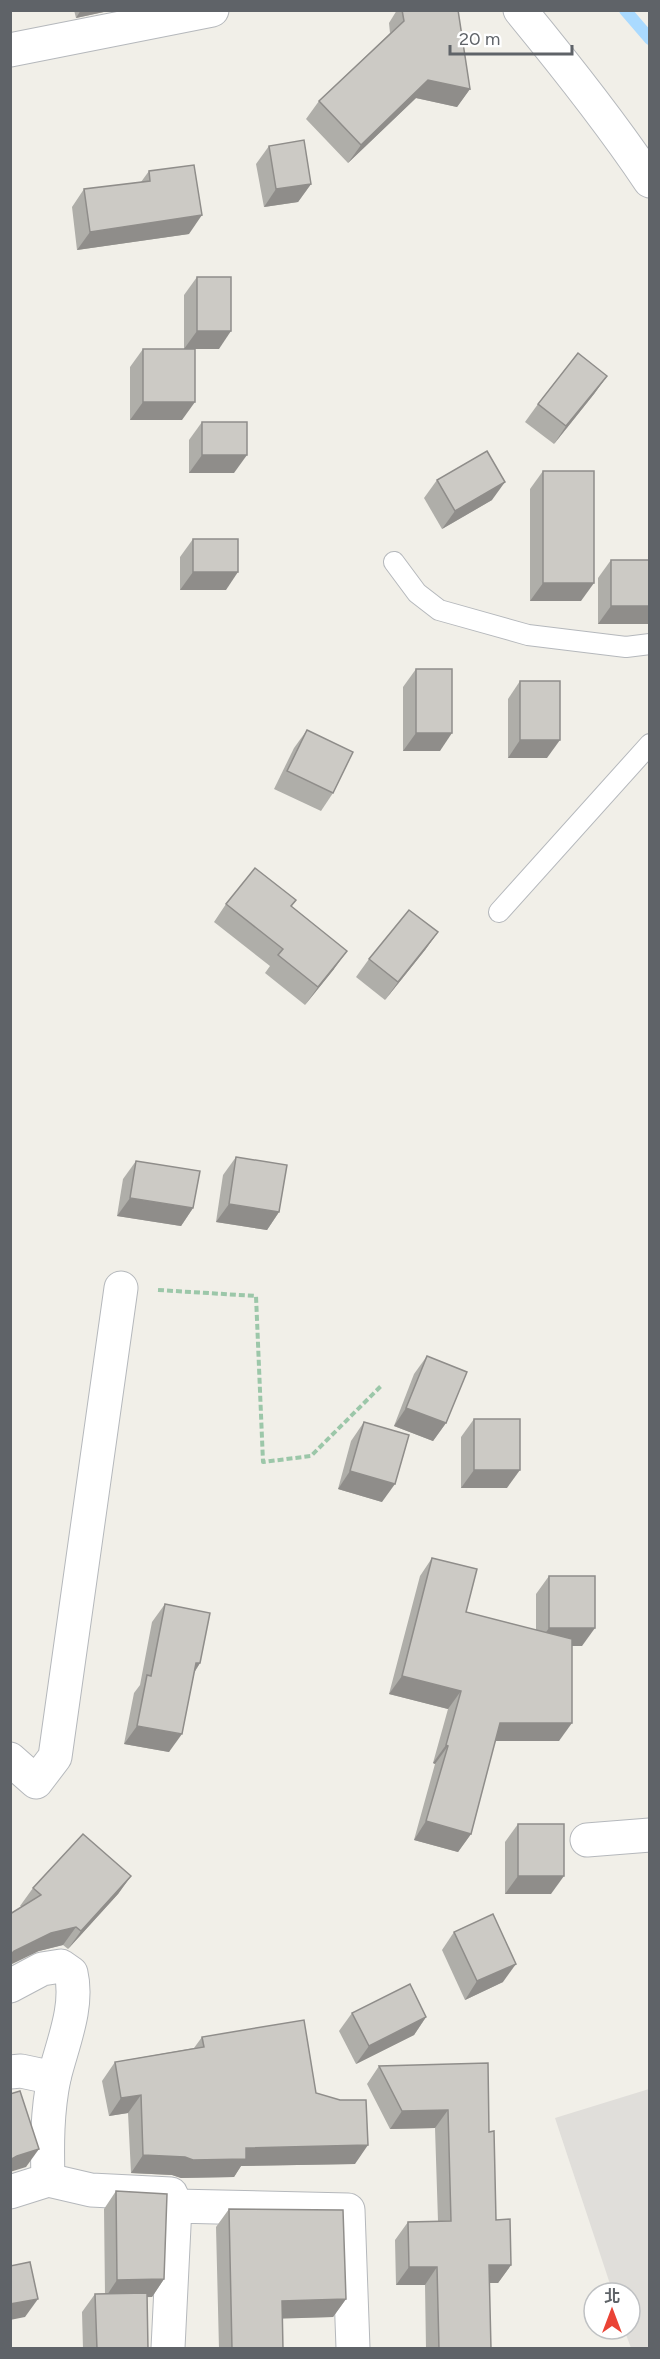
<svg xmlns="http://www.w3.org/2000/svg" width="660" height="2359" font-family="Figtree,'Noto Sans TC',sans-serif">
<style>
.industrial{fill:#e0deda}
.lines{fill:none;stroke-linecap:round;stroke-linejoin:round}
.stream{stroke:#aadaff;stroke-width:12}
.service-casing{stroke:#b5b8bc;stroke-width:22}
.minor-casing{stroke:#b5b8bc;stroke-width:35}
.path{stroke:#9cc7a9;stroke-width:4;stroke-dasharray:6 3;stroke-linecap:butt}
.service{stroke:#fff;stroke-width:20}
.minor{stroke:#fff;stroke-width:33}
.wall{fill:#afaea9}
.shaded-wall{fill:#8f8d8a}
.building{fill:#cccac5;stroke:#8f8d8a;stroke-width:1.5}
</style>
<rect width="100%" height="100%" fill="#f1efe8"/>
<polygon class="industrial" points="649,2089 649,2348 631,2348 624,2329 630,2329 630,2293 613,2293 555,2118"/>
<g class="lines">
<polyline class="stream" points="625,10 650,39"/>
<defs>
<g id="service">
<polyline points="394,562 417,593 439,610 528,635 626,647 650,644"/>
<polyline points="499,912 650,744"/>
</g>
<g id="minor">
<path d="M520,10C566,66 610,121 650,181"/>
<polyline points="10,50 212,10"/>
<polyline points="10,1759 36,1782 55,1757 121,1288"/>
<polyline points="587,1840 650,1835"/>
<path d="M10,1986L42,1969L61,1966L71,1973C79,2007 62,2045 54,2078"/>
<path d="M10,2072L21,2071L54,2078C47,2112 47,2145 48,2180L10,2192"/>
<polyline points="48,2180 91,2190 171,2194 175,2206"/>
<polyline points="168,2348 175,2206 348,2210 353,2348"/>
</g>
</defs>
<use href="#service" class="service-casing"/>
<use href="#minor" class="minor-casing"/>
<polyline class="path" points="158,1290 256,1296 263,1462 311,1456 382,1385"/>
<use href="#service" class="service"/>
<use href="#minor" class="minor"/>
</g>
<g class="wall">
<polygon points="74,10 113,10 76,18"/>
<polygon points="397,10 458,10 470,89 457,107 416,98 348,163 306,119 319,101 390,33 389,23"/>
<polygon points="269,146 311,184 298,202 264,207 256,164"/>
<polygon points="149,171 189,234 77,250 72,207 84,189 141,182"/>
<polygon points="197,277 219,349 184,349 184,295"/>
<polygon points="143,349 182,420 130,420 130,367"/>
<polygon points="607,376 594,394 554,444 525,422 538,404"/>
<polygon points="202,422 234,473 189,473 189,440"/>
<polygon points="543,471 581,601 530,601 530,489"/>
<polygon points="437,480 492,500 442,529 424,498"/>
<polygon points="193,539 226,590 180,590 180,557"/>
<polygon points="611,560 649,624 598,624 598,578"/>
<polygon points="416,669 440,751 403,751 403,687"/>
<polygon points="520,681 547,758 508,758 508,699"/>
<polygon points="307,730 333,793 321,811 274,789 294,748"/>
<polygon points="296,900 291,907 334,969 305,1005 265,973 270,966 214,922 226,904"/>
<polygon points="438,932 425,950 385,1000 356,977 369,959"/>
<polygon points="236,1157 279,1212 267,1230 216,1222 223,1175"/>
<polygon points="136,1161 193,1208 181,1226 117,1216 123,1179"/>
<polygon points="427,1356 446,1423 433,1441 394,1426 414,1374"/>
<polygon points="474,1419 507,1488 461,1488 461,1437"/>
<polygon points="364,1422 382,1502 338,1489 351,1441"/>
<polygon points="432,1558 466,1612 536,1630 536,1594 549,1576 582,1646 572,1646 559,1741 495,1741 471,1834 458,1852 414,1840 435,1764 433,1763 448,1709 389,1694 420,1576"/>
<polygon points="165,1604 200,1663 194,1673 169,1752 124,1744 134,1693 140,1685 152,1622"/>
<polygon points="518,1824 551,1894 505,1894 505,1842"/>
<polygon points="131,1876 118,1894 68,1949 63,1945 39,1951 22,1907 20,1906 33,1888"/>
<polygon points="454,1932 503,1982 465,2000 442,1950"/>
<polygon points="352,2013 426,2017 414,2035 356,2064 339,2031"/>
<polygon points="202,2037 316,2093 355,2164 241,2166 234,2177 181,2178 172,2175 131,2173 128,2113 109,2116 102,2081 115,2062 194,2048"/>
<polygon points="379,2066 489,2132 496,2220 511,2265 498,2283 489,2283 491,2349 426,2349 425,2285 396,2285 395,2240 408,2222 438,2221 435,2128 390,2129 367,2084"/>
<polygon points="116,2191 164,2279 152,2297 147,2297 148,2349 83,2349 82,2312 95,2294 105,2294 104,2209"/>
<polygon points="229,2209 346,2299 333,2317 282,2318 283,2349 219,2349 216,2227"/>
</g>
<g class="shaded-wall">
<polygon points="81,10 113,10 76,18"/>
<polygon points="428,80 470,89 457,107 416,98 348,163 361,145"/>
<polygon points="311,184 298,202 264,207 276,189"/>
<polygon points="202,215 189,234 77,250 90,232"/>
<polygon points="197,331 231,331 219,349 184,349"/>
<polygon points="607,376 594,394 554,444 566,426"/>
<polygon points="143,402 195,402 182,420 130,420"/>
<polygon points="202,455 247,455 234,473 189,473"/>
<polygon points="505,482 492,500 442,529 455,511"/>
<polygon points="193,572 238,572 226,590 180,590"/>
<polygon points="543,583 594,583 581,601 530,601"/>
<polygon points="611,606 650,606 650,624 598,624"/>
<polygon points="416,733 452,733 440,751 403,751"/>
<polygon points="520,740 560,740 547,758 508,758"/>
<polygon points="438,932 425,950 385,1000 398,982"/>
<polygon points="347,951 334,969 305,1005 318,987"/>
<polygon points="130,1198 193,1208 181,1226 117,1216"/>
<polygon points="229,1204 279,1212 267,1230 216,1222"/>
<polygon points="406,1408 446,1423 433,1441 394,1426"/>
<polygon points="474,1470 520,1470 507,1488 461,1488"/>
<polygon points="350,1471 395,1484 382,1502 338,1489"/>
<polygon points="549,1628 595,1628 582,1646 536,1646"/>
<polygon points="196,1663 200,1663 188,1682"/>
<polygon points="402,1676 461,1691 448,1709 389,1694"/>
<polygon points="500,1723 572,1723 559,1741 487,1741"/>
<polygon points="137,1726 182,1734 169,1752 124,1744"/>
<polygon points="446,1745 448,1746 435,1764 433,1763"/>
<polygon points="426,1821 471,1834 458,1852 414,1840"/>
<polygon points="131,1876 118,1894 68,1949 81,1931"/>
<polygon points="518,1876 564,1876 551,1894 505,1894"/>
<polygon points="76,1927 63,1945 39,1951 10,1965 10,1955 14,1951 51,1933"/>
<polygon points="516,1964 503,1982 465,2000 477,1981"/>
<polygon points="426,2017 414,2035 356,2064 369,2046"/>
<polygon points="141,2095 128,2113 109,2116 121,2098"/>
<polygon points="448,2110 435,2128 390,2129 402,2111"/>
<polygon points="368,2145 355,2164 241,2166 234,2177 181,2178 172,2175 131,2173 143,2155 246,2148"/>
<polygon points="39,2149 26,2167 10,2172 10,2160 17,2156"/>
<polygon points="489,2265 511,2265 498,2283 476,2283"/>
<polygon points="409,2267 437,2267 425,2285 396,2285"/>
<polygon points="164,2279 152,2297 105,2298 117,2280"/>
<polygon points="38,2299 25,2317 10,2320 10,2304"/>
<polygon points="346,2299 333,2317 270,2319 282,2301"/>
</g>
<g class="building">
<polygon points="402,10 458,10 470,89 428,80 361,145 319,101 404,21"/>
<polygon points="304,140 311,184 276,189 269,146"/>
<polygon points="194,165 202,215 90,232 84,189 150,181 149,171"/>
<rect x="197" y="277" width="34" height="54"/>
<rect x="143" y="349" width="52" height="53"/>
<polygon points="578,353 607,376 566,426 538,404"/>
<rect x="202" y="422" width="45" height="33"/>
<polygon points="487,451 505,482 455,511 437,480"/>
<rect x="543" y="471" width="51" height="112"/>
<rect x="193" y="539" width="45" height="33"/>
<rect x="611" y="560" width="39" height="46"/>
<rect x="416" y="669" width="36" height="64"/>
<rect x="520" y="681" width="40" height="59"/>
<polygon points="307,730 353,752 333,793 287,771"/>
<polygon points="255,868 296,900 291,906 347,951 318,987 278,955 283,949 226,904"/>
<polygon points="409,910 438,932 398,982 369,959"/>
<polygon points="236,1157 287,1165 279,1212 229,1204"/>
<polygon points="136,1161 200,1171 193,1208 130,1198"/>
<polygon points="427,1356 467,1372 446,1423 406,1408"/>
<rect x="474" y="1419" width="46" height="51"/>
<polygon points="364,1422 409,1435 395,1484 350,1471"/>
<polygon points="432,1558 477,1569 466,1612 572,1639 572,1723 500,1723 471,1834 426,1821 448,1746 446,1745 461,1691 402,1676"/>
<rect x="549" y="1576" width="46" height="52"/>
<polygon points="165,1604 210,1613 200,1663 196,1663 182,1734 137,1726 147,1675 151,1676"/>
<rect x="518" y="1824" width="46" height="52"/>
<polygon points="83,1834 131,1876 81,1931 76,1927 51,1933 14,1951 10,1955 10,1914 41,1895 33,1888"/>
<polygon points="493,1914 516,1964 477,1981 454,1932"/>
<polygon points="410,1984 426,2017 369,2046 352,2013"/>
<polygon points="304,2020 316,2093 340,2100 366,2100 368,2145 246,2148 246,2159 193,2160 185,2157 143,2155 141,2095 121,2098 115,2062 204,2047 202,2037"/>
<polygon points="488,2063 489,2132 494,2131 496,2220 510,2219 511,2265 489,2265 491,2349 439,2349 437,2267 409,2267 408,2222 451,2221 448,2110 402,2111 379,2066"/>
<polygon points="20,2091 39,2149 17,2156 10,2160 10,2094"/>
<polygon points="116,2191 167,2194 164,2279 117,2280"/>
<polygon points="229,2209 343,2210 346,2299 282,2301 283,2349 232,2349"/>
<polygon points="30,2262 38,2299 10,2304 10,2266"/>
<polygon points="147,2293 148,2349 97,2349 95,2294"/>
</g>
<rect width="660" height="2359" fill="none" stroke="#5f6368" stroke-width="24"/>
<g transform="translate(612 2311)"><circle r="28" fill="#ffffff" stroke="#bfc1c3" stroke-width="1.5"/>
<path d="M0-4.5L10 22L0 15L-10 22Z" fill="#ea4335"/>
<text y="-9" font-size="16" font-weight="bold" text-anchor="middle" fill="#5f6368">北</text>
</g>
<path d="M450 45v9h122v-9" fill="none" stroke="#5f6368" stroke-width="3"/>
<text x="459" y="45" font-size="18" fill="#5f6368" stroke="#ffffff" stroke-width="4.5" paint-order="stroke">20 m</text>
</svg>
